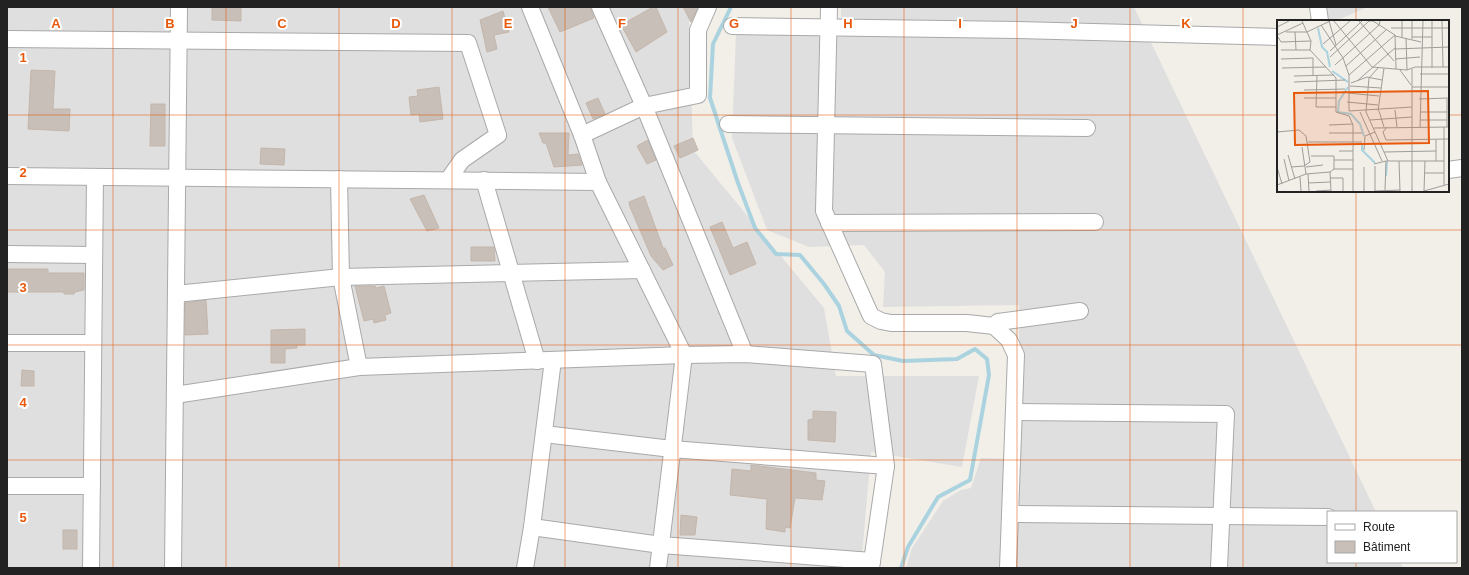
<svg xmlns="http://www.w3.org/2000/svg" width="1469" height="575" font-family="Arial,sans-serif">
<style>
.residential{fill:#e0dfdf}
.lines{fill:none;stroke-linecap:round;stroke-linejoin:round}
.stream{stroke:#aad3df;stroke-width:4}
.building{fill:#c7bfb8;stroke:#c4b6ab}
.minor-casing{stroke:#a9a9a9;stroke-width:18}
.minor{stroke:#fff;stroke-width:16}
.grid{fill:none;stroke:#e8590c;stroke-width:1;stroke-opacity:0.55}
.inset-river{fill:none;stroke:#aad3df;stroke-width:2}
.inset-road{fill:none;stroke:#9f9d99;stroke-width:1}
.view{fill:#e8590c;fill-opacity:0.15;stroke:#e8590c;stroke-width:2}
.inset-edge{fill:none;stroke:#222;stroke-width:2}
.grid-label{font-size:13px;text-anchor:middle;font-weight:bold;fill:#e8590c;stroke:#fff;stroke-width:4;stroke-linejoin:round;paint-order:stroke}
</style>
<rect width="100%" height="100%" fill="#f2efe9"/>
<g class="residential">
<polygon points="7,7 703,7 701,13 689,22 693,150 824,308 836,376 979,376 962,467 871,452 861,568 7,568"/>
<polygon points="841,7 1134,7 1376,512 1328,512 1328,562 1400,562 1403,568 906,568 912,548 943,501 961,490 971,488 981,458 1019,459 1019,305 883,307 885,272 864,245 809,247 767,230 732,138 736,33 841,37"/>
<polygon points="1324,7 1368,7 1335,21 1328,21"/>
</g>
<g class="lines">
<polyline class="stream" points="731,7 713,44 710,98 738,183 755,228 776,254 800,255 824,284 839,306 847,331 874,355 903,361 957,359 975,349 987,359 989,375 970,480 938,497 908,547 901,568"/>
</g>
<g class="building">
<polygon points="212,7 241,7 241,21 212,20"/>
<polygon points="548,7 590,7 594,18 560,32"/>
<polygon points="653,7 656,7 667,32 636,52 621,25"/>
<polygon points="683,7 698,7 691,22"/>
<polygon points="503,11 509,32 494,35 497,49 487,52 480,20"/>
<polygon points="31,70 55,71 53,109 70,109 69,131 28,129"/>
<polygon points="439,87 443,119 420,122 419,114 411,115 409,97 418,96 417,90"/>
<polygon points="598,98 605,114 593,119 586,103"/>
<polygon points="151,104 165,104 165,146 150,146"/>
<polygon points="539,133 569,133 568,155 578,154 582,165 554,167 546,143 543,143"/>
<polygon points="693,138 698,150 680,158 674,146"/>
<polygon points="648,140 656,160 647,164 637,146"/>
<polygon points="261,148 285,149 284,165 260,164"/>
<polygon points="424,195 439,228 427,231 410,199"/>
<polygon points="644,196 663,248 665,248 673,265 663,270 651,256 630,207 629,202"/>
<polygon points="722,222 733,248 747,242 756,264 730,275 710,227"/>
<polygon points="471,247 494,247 495,261 471,261"/>
<polygon points="7,269 48,269 48,273 84,273 84,290 75,292 74,294 64,294 64,292 7,292"/>
<polygon points="355,286 375,286 376,288 384,286 391,313 385,315 386,320 374,323 373,319 364,321"/>
<polygon points="206,300 208,334 185,335 185,303"/>
<polygon points="305,329 305,345 297,345 297,348 285,349 285,363 271,363 271,330"/>
<polygon points="22,370 34,371 34,386 21,386"/>
<polygon points="813,411 836,412 835,442 808,440 808,420 813,419"/>
<polygon points="751,465 816,473 816,480 825,481 822,500 795,498 790,528 785,527 785,532 766,529 767,499 730,495 732,469 751,471"/>
<polygon points="681,515 697,517 695,535 680,535"/>
<rect x="63" y="530" width="14" height="19"/>
</g>
<g class="lines">
<defs>
<g id="minor">
<polyline points="530,7 582,135 598,182 684,355 658,568"/>
<polyline points="600,7 644,106 745,354"/>
<polyline points="829,7 824,211 871,316 881,321 891,323 967,323 994,326 1009,340 1016,355 1008,568"/>
<polyline points="1318,7 1320,21"/>
<polyline points="732,26 1018,30 1278,37"/>
<polyline points="7,39 468,43 498,135 462,160 448,180"/>
<polyline points="728,124 1087,128"/>
<polyline points="582,135 644,106 698,95 698,30 708,7"/>
<polyline points="1448,170 1462,168"/>
<polyline points="7,176 598,182"/>
<polyline points="339,179 341,277 359,367"/>
<polyline points="484,180 537,361"/>
<polyline points="829,223 1095,222"/>
<polyline points="7,254 94,255"/>
<polyline points="176,294 341,277 642,270"/>
<polyline points="994,326 998,322 1080,311"/>
<polyline points="7,343 93,343"/>
<polyline points="175,395 359,367 684,355 745,354 873,364 886,466 871,568"/>
<polyline points="1014,412 1226,414 1219,568"/>
<polyline points="544,434 672,449 886,466"/>
<polyline points="7,486 92,486"/>
<polyline points="1010,514 1328,517"/>
<polyline points="532,527 661,545 872,561"/>
<polyline points="91,568 95,177"/>
<polyline points="173,568 179,7"/>
<polyline points="525,568 532,527 553,360"/>
</g>
</defs>
<use href="#minor" class="minor-casing"/>
<use href="#minor" class="minor"/>
</g>
<path class="grid" d="M113,7V568M226,7V568M339,7V568M452,7V568M565,7V568M678,7V568M791,7V568M904,7V568M1017,7V568M1130,7V568M1243,7V568M1356,7V21M7,115H1278M1448,115H1462M1356,191V512M7,230H1462M7,345H1462M7,460H1462M1356,562V568"/>
<g transform="translate(1277 20)">
<rect width="172" height="172" fill="#f2efe9"/>
<path class="inset-river" d="M41,8L45,27L50,32L53,47M55,51L71,62M71,67L62,81L61,92L74,94L83,104L87,116M85,123V130L98,143M109,156L110,142"/>
<path class="inset-road" d="M25,1L34,21L33,30L59,58V92L72,96L76,105V171M52,1L59,25M57,1L95,47L130,50L138,47H172M82,1L117,41M125,1V17M135,1V19M155,1V48M165,1L166,47M44,5L66,38L72,55V91L135,87M0,7L12,1M114,8H172M9,12H30L53,1M18,12L19,30M0,15L26,3M118,16L144,22M1,17L4,22L34,21M135,17H155M129,18L130,50M46,24L73,1M118,29L172,27M4,30H33M53,31L85,1M53,37L92,1H96L118,15L119,49M4,39L36,38V56M118,39L143,37M58,45L102,5L103,1M69,46L109,10M5,48L49,47M101,48L92,58L89,92L111,141M135,49V171M123,50L134,65M143,54H172M72,55L118,15M17,56L57,55M40,56L39,87H59M80,61L118,28M17,62L68,60M74,63L90,57L105,60M73,66L104,68M135,67H172M27,70L68,69M71,73L102,76M27,78H59M142,79L172,78M170,79V107M70,82L101,85M118,90L120,107M101,91L107,48M102,91L107,107M83,92L105,141M143,92H170M93,100L135,97M143,100H170M52,105L76,104M110,107L106,112L109,120L172,119M143,107L146,1M167,107V165M97,108L172,107M0,112L22,110L29,116L33,142L27,146L14,147M52,113H85M159,120V141M31,122H85M25,127L29,154M87,130L88,116L98,112M62,131H76M107,132L159,131M11,135L18,159M7,139L12,161M57,140H76M122,141L123,171M97,144L109,141H167M0,147L5,164M29,147L46,145M57,149H76M53,152L54,171M148,153H167M31,154L32,171M23,157L24,171M53,158H66V171M31,163L53,162M0,165L29,154L53,152L57,149V136H34M108,170L109,141M39,171L54,170M87,171V147M98,171V146M98,171L123,170M147,171L148,141M147,171L172,164"/>
<path class="view" d="M151,71L152,123L18,125L17,73Z"/>
<rect width="172" height="172" class="inset-edge"/>
</g>
<g class="grid-label">
<text x="56" y="28">A</text>
<text x="170" y="28">B</text>
<text x="282" y="28">C</text>
<text x="396" y="28">D</text>
<text x="508" y="28">E</text>
<text x="622" y="28">F</text>
<text x="734" y="28">G</text>
<text x="848" y="28">H</text>
<text x="960" y="28">I</text>
<text x="1074" y="28">J</text>
<text x="1186" y="28">K</text>
<text x="23" y="62">1</text>
<text x="23" y="177">2</text>
<text x="23" y="292">3</text>
<text x="23" y="407">4</text>
<text x="23" y="522">5</text>
</g>
<rect width="1469" height="575" fill="none" stroke="#222222" stroke-width="16"/>
<rect x="1327" y="511" width="130" height="52" fill="#ffffff" stroke="#a7a7a7"/>
<rect x="1335" y="524" width="20" height="6" fill="#ffffff" stroke="#a7a7a7"/>
<text x="1363" y="531" font-size="12" fill="#222222">Route</text>
<rect x="1335" y="541" width="20" height="12" fill="#c7bfb8" stroke="#a7a7a7"/>
<text x="1363" y="551" font-size="12" fill="#222222">Bâtiment</text>
</svg>
